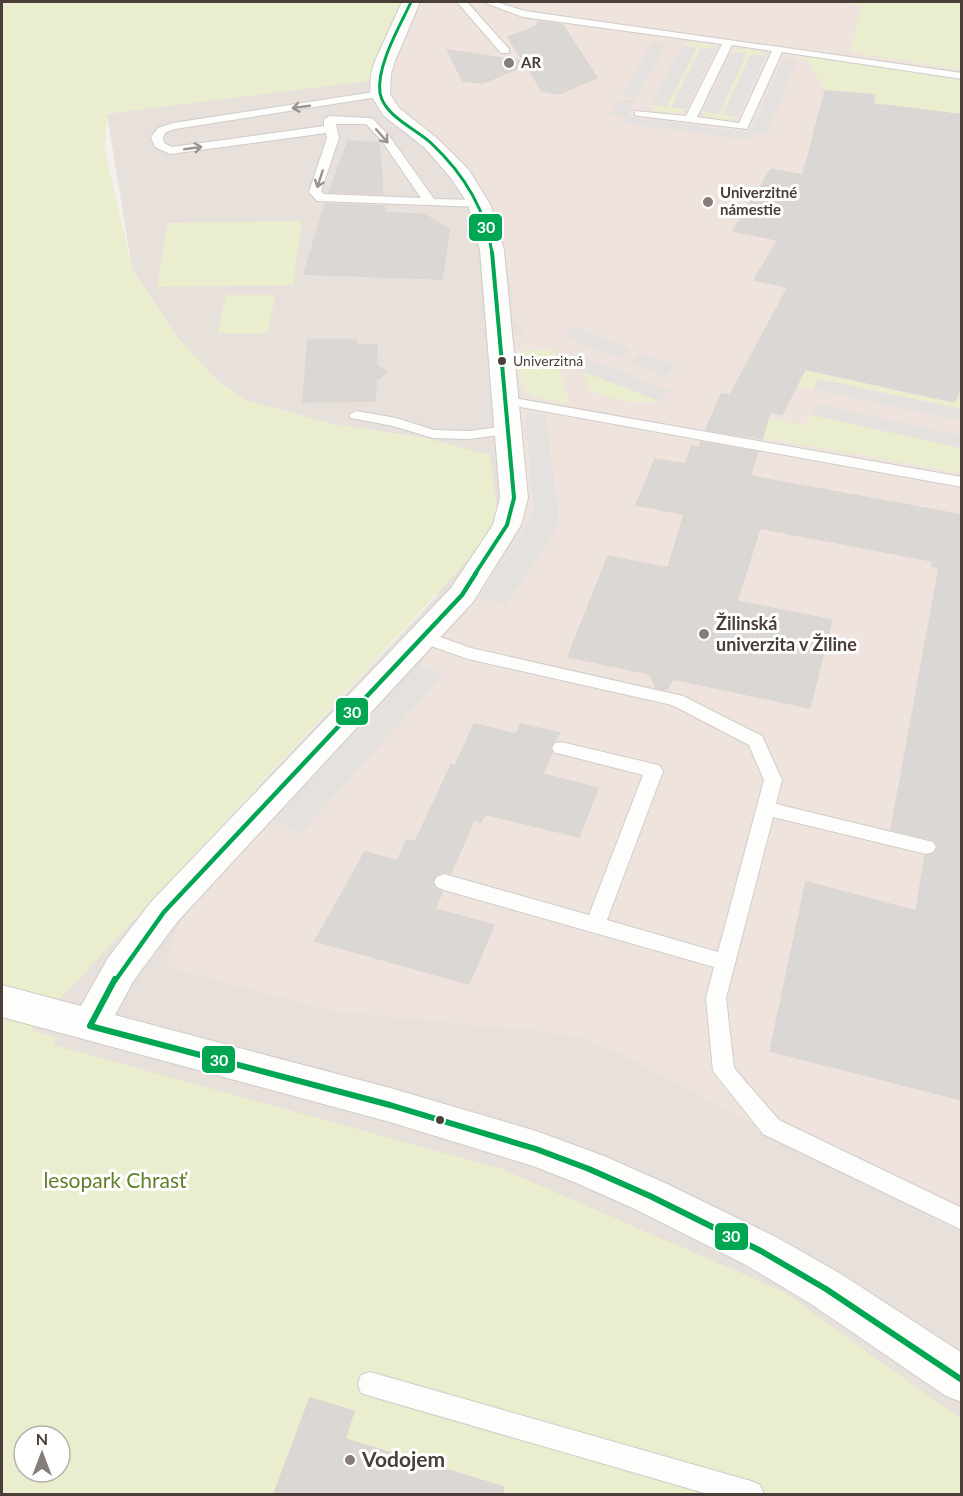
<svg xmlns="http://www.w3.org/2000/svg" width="963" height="1496" font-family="Lato,sans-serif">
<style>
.residential{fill:#e7e0db}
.education{fill:#eee4dd}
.green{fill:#eaedce;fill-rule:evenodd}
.parking{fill:#e5e1df}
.building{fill:#dbd7d4;stroke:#dcd6d3;stroke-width:1.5}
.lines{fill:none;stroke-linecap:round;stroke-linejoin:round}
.service-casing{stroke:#d0ccca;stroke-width:2}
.minor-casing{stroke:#d0ccca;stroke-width:2}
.service{fill:#fdfdfc;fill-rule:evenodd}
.minor{fill:#fdfdfc;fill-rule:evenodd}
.bus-1-far3-casing{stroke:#fff;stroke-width:6}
.bus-1-far2-casing{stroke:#fff;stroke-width:8}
.bus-1-far1-casing{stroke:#fff;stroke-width:9}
.bus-1-casing{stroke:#fff;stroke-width:10}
.bus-1-far3{stroke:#00a651;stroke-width:3}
.bus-1-far2{stroke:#00a651;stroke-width:4}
.bus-1-far1{stroke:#00a651;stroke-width:4.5}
.bus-1{stroke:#00a651;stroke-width:6}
.oneway{stroke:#9b9490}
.poi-dot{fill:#867c78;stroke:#fff;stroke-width:2}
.bus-dot{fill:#4b3e38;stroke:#fff;stroke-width:2}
.labels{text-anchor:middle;stroke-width:6;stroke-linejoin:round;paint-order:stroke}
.far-bus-label{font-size:14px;fill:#4b3e38;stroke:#fff;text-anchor:start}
.far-poi-label{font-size:15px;font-weight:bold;fill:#4b3e38;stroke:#fff;text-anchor:start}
.poi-label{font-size:18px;font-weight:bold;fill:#4b3e38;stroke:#fff;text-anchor:start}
.near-park-label{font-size:21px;fill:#637f29;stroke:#fff}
.near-poi-label{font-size:21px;font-weight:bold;fill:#4b3e38;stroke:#fff;text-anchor:start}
.line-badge{stroke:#fff;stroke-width:2}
.badge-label{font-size:16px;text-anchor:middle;font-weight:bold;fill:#fff}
</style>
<rect width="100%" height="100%" fill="#f3f0ee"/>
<polygon class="residential" points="413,2 834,2 961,70 961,1422 22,1039 437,596 426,438 332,424 246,400 194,364 132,268 107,115 400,22"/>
<polygon class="education" points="416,2 898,2 961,9 961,1233 620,1054 584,1039 548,1032 336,1012 169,968 167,955 175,932 185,915 465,614 513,544 523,521 527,499 513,335 527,334 512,317 512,290 505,259 468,171 435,135 400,109 392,96 389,84 400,37"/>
<g class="green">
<path d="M2,2H413L400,22L375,80L107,114L105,150L132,268L174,333L218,381L246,400L332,424L426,438L490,455L499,527L31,1030L57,1038L54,1045L502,1169L782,1291L961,1419V1494H2ZM24,1436H60V1472H24Z"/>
<polygon points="834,2 961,2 961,70 851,52 861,5"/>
<polygon points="694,42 709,44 716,49 701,48 671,107 686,109 674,114 655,111 651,105 666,106 696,47 683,45"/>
<polygon points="744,48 761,51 766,56 751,54 723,115 738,117 721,120 705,116 703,112 719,114 746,53 732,52"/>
<polygon points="805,55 961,80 961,114 875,103 876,94 825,89"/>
<polygon points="302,221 293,285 157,287 168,223"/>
<polygon points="226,295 275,295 268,333 218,333"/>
<path d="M553,350L569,404C527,396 519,396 517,351Z"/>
<path d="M584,371L659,401C649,406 598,398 590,389C586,385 585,377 584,371Z"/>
<polygon points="806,371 955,403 961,391 961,409 818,379 813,389 798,386"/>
<polygon points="812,415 961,448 961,473 753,436 759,416 804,426"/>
</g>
<g class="parking">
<polygon points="652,42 666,44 636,98 622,96"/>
<polygon points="683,45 697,47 666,107 651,105"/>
<polygon points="701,48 716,49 686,109 671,107"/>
<polygon points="732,52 747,53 718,114 703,112"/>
<polygon points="751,54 766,56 738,117 723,115"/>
<polygon points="783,58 797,60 767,134 751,132"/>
<polygon points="619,99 634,101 627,117 753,133 751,140 622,123 626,117 611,115"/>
<polygon points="574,327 632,349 620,359 563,336"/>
<polygon points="640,353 677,367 665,377 628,362"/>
<polygon points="586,358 670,391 659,401 574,368"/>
<polygon points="818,379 961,409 961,421 813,389"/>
<polygon points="817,404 961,436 961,448 812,415"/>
<polygon points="546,413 559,522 540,556 505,605 479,597 534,512 525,414"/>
<polygon points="417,664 443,675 301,833 273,820"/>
</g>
<g class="building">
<polygon points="539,21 563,25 597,78 559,94 542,91 526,65 483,83 463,81 447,50 523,61 508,37 535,27"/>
<polygon points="825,91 874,95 874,104 962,115 962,385 954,402 805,369 782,415 770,412 762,439 706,430 721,394 730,395 788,287 754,280 778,240 733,231 771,169 803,175"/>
<polygon points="348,141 379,143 383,194 329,192"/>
<polygon points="325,204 384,206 385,213 423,214 449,229 442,279 304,274"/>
<polygon points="308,340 356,340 357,345 377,345 376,365 387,372 376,380 375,401 303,402"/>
<polygon points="701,442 758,452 750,476 962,515 962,1100 770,1051 806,882 916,911 925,856 934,854 938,848 934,840 891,830 939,568 932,566 932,561 760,528 737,601 832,620 810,708 673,679 666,690 656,688 650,674 568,657 608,556 668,568 684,514 636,505 655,459 685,464 692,446 699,448"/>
<polygon points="474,724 516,734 521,724 560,733 550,747 552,752 543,774 598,788 579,837 485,814 481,822 474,820 451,873 443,872 436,875 432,881 435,888 442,892 435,909 494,925 469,984 315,941 365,852 397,861 407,840 415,842 444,780 451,765 455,766"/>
<polygon points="310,1398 354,1411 345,1439 504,1487 503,1494 274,1494"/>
</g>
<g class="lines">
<defs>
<g id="service">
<polygon points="457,2 467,2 509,49 509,53 501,53"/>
<path d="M483,2H496L525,11L962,73V79L782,52L747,129L639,116L635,115V111L686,116L722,44L523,17ZM732,45L772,51L739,123L697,117Z"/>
<path d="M380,91L384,92V96L175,129L166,132L163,137L164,143L172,147L324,126V119L330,116L369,118L373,119L390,137L434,199L479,200L483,201V207L317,201L309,192L327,138L326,133L170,154L155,147L151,137L158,128L173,123ZM336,124H366L382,141L421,198L324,194L321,191L339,138Z"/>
<polygon points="503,396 962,477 962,487 498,403 496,400 498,397"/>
<polygon points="356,411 396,418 434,430 469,431 507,426 514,430 507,434 469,439 433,438 393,426 351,418 349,415"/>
<polygon points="423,631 471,648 683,696 762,736 782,780 776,804 933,842 936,847 933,852 926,854 773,817 726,998 734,1068 779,1120 962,1208 962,1230 763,1134 713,1071 706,998 714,967 444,890 437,887 434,882 437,877 444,874 589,915 643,775 561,754 555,753 552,748 555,743 561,742 654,764 660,766 663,771 607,920 718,952 764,780 749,745 672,705 468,659 417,641 415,637 417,633"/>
<polygon points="370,1372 751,1481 760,1485 764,1494 708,1494 370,1396 361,1393 358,1384 361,1375"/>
</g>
<polygon id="minor" points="402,2 420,2 395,61 391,74 390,94 399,108 438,139 468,169 490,204 504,250 528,498 521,525 473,602 177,922 134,980 115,1015 390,1088 536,1131 604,1156 665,1183 776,1237 841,1274 962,1353 962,1402 946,1396 811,1304 746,1265 635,1209 574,1182 533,1166 390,1122 2,1017 2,985 81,1006 108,958 151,902 451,588 493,525 500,498 480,250 468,204 451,178 424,147 384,116 370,94 371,74 375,61"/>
</defs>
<use href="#service" class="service-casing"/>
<use href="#minor" class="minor-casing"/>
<use href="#service" class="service"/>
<use href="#minor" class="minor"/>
<defs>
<path id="bus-1-far3" d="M411,2C400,26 376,66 380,93C384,116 416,129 431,143C463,173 486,210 492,253"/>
<polyline id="bus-1-far2" points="475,574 507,525 514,498 492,252"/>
<polyline id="bus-1-far1" points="115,981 164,912 462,595 476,573"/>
<polyline id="bus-1" points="115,979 90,1026 390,1105 536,1149 589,1169 650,1196 761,1251 826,1289 962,1380"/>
</defs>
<use href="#bus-1-far3" class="bus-1-far3-casing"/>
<use href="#bus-1-far2" class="bus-1-far2-casing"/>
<use href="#bus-1-far1" class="bus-1-far1-casing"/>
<use href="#bus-1" class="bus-1-casing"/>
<use href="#bus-1-far3" class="bus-1-far3"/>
<use href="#bus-1-far2" class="bus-1-far2"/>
<use href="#bus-1-far1" class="bus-1-far1"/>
<use href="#bus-1" class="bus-1"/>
</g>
<defs><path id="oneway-shaft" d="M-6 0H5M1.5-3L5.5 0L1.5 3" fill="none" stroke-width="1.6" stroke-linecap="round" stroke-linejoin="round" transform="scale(1.5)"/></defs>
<g class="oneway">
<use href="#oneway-shaft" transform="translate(301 107) rotate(172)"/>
<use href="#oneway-shaft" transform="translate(382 136) rotate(49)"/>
<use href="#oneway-shaft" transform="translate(193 148) rotate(-8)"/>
<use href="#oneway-shaft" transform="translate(320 179) rotate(108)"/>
</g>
<g class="poi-dot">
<circle cx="509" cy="63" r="6"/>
<circle cx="708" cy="202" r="6"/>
<circle cx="704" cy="634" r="6"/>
<circle cx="350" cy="1460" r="6"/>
</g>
<g class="bus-dot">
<circle cx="502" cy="361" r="5"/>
<circle cx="440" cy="1120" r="5"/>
</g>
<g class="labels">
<g class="far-bus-label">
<text x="513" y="366">Univerzitná</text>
</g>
<g class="far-poi-label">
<text x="521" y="68">AR</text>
<text x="720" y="198">Univerzitné<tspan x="720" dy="17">námestie</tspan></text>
</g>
<g class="poi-label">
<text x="716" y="630">Žilinská<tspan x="716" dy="21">univerzita v Žiline</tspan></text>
</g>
<g class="near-park-label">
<text x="115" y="1188">lesopark Chrasť</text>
</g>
<g class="near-poi-label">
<text x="362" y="1467">Vodojem</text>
</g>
</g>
<g class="line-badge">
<rect x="468" y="213" width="35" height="29" rx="6" fill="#00a651"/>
<rect x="335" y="697" width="34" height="29" rx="6" fill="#00a651"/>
<rect x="201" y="1045" width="35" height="29" rx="6" fill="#00a651"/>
<rect x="714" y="1222" width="35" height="29" rx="6" fill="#00a651"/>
</g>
<g class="badge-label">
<text x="486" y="233">30</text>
<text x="352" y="718">30</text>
<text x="219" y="1066">30</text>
<text x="731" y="1242">30</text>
</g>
<rect width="963" height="1496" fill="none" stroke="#4b3e38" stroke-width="6"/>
<g transform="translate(42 1454)"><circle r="28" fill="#ffffff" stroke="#b7b2af" stroke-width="1.5"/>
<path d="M0-4.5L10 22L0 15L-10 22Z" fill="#867c78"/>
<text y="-9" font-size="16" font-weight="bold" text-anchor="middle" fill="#4b3e38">N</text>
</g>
</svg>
